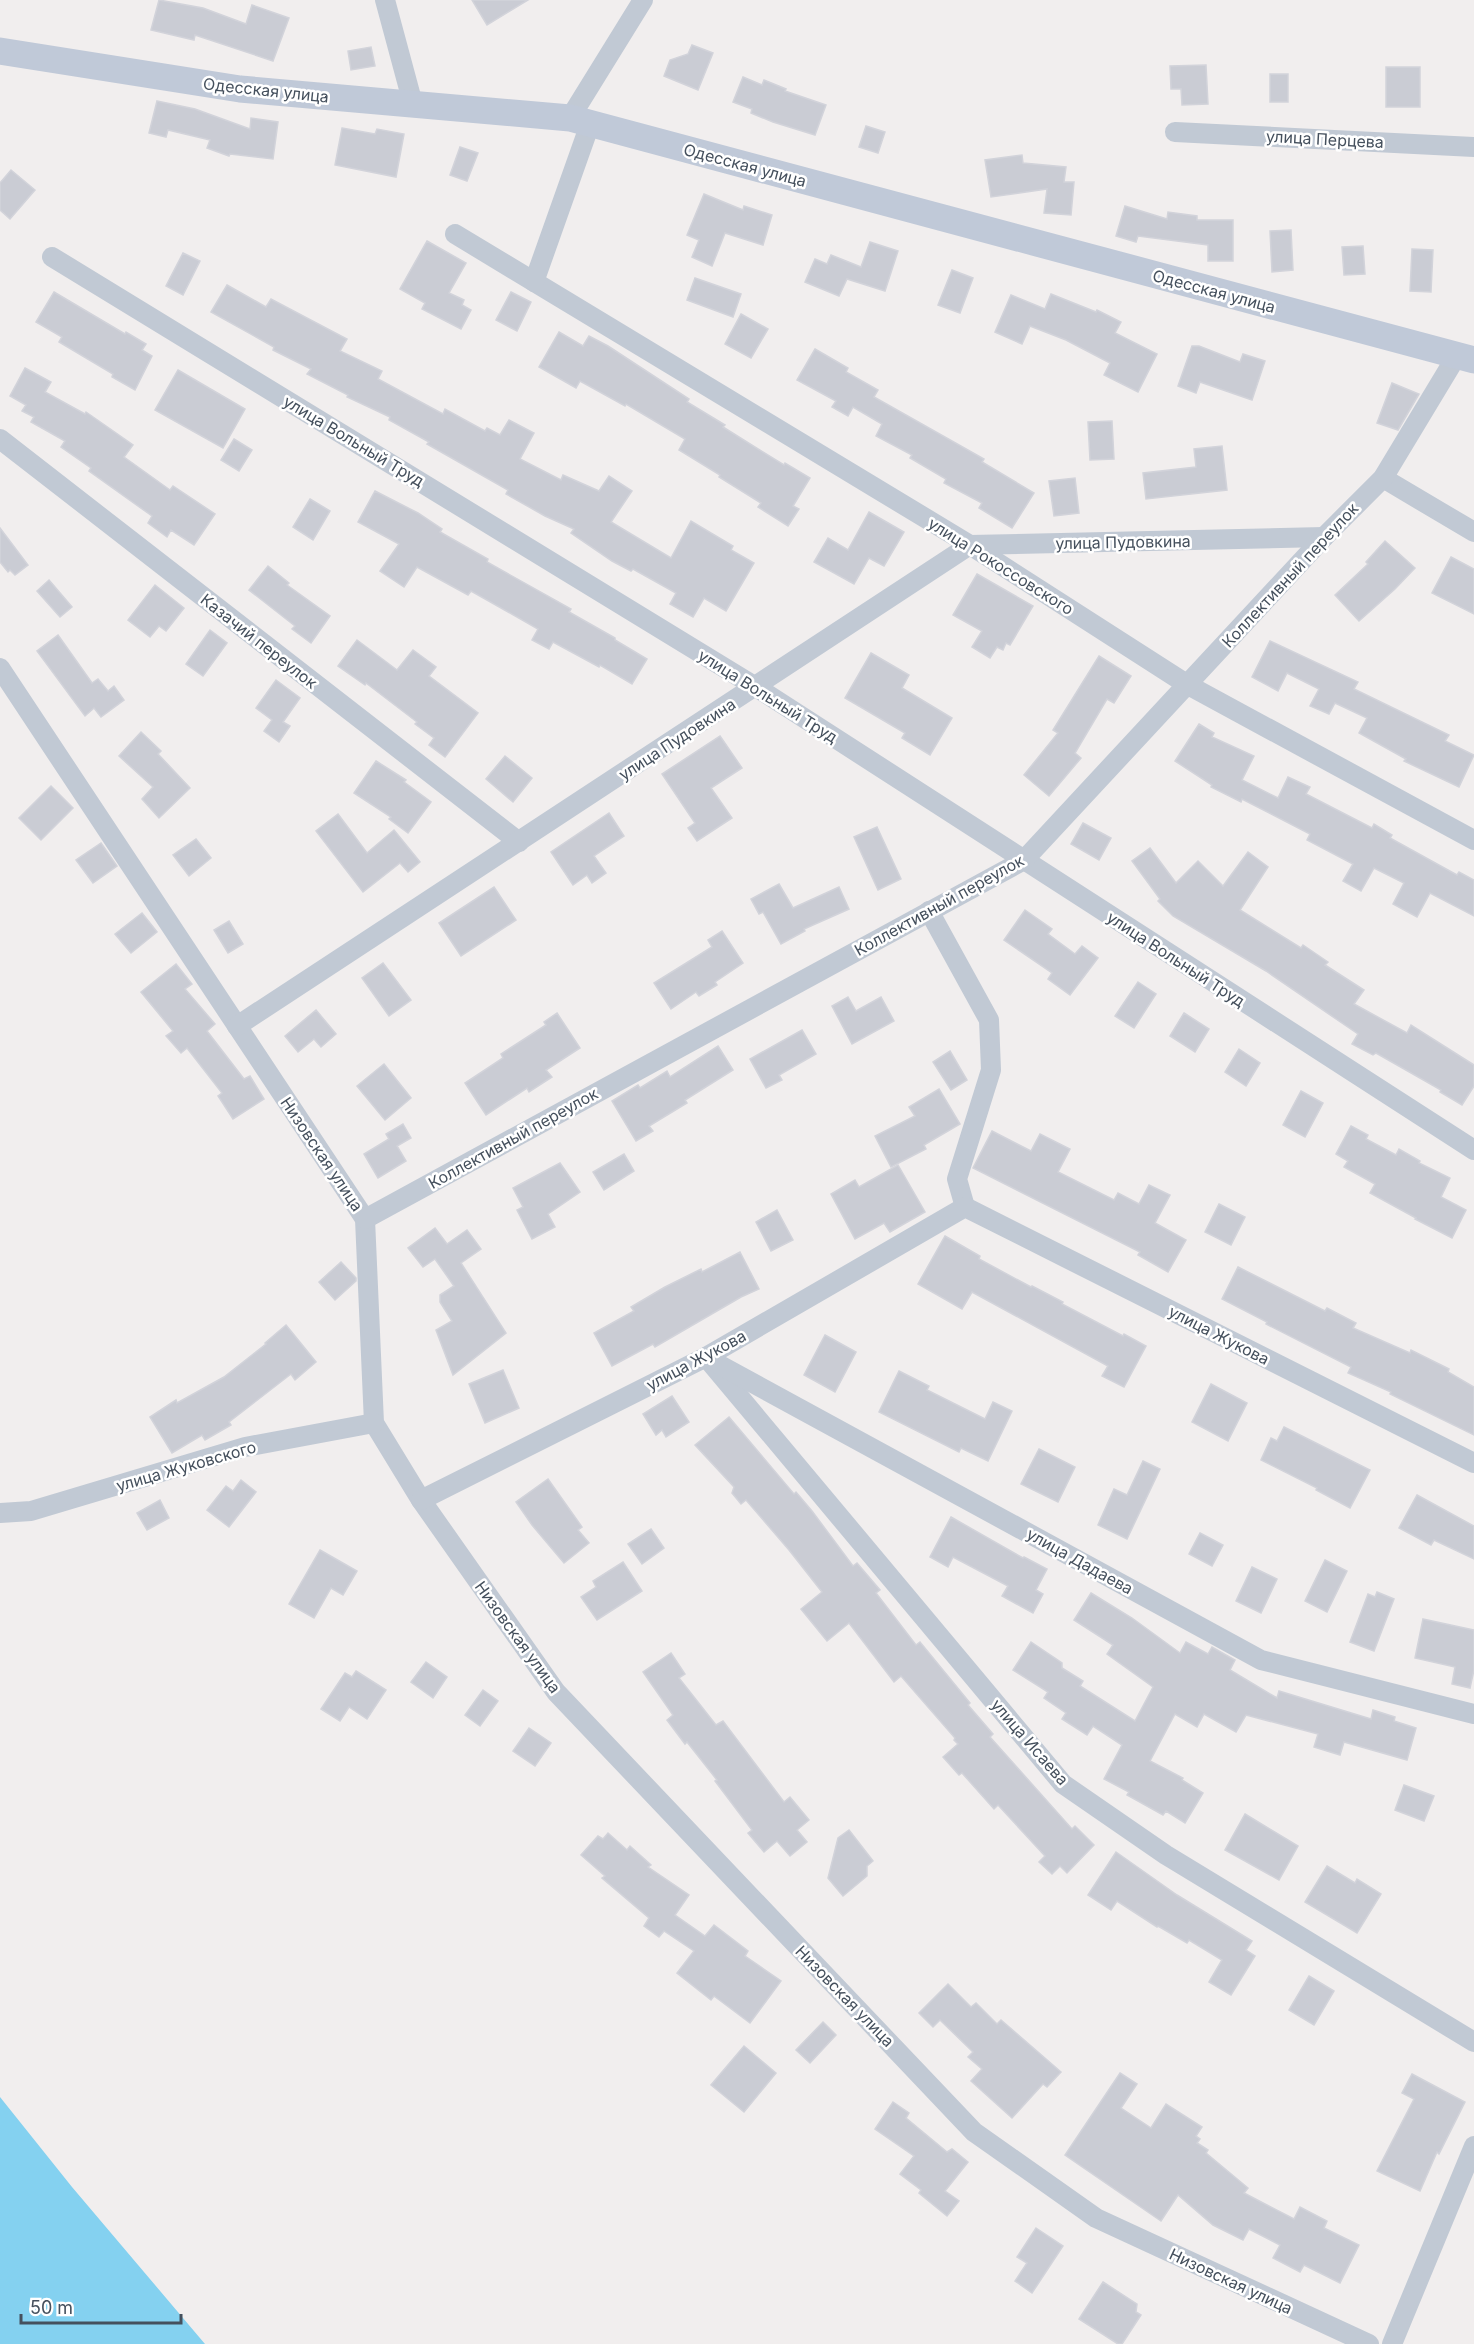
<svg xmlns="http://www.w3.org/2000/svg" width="1474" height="2344" font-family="Inter,sans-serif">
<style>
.water{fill:#84d1f0}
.building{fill:#caccd4;stroke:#d2d3da;stroke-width:1.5}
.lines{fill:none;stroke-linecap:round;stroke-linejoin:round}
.minor{stroke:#c1c9d4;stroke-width:20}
.secondary{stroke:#c0c9d8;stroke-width:27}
.labels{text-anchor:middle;stroke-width:5;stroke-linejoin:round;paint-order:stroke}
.street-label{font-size:16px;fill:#45505d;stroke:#fff}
</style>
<rect width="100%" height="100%" fill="#f1eeee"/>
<polygon class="water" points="0,2097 72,2187 205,2344 0,2344"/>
<g class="building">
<polygon points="159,0 203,8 246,24 252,5 289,18 273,61 195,35 194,40 151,30"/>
<polygon points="472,0 528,0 487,25"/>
<polygon points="692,45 713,53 698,90 664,76 670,60 688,54"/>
<polygon points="371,47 375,66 351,70 348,51"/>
<polygon points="1206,65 1208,104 1182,105 1181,89 1171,89 1170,66"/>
<rect x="1386" y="67" width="34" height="40"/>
<rect x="1270" y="74" width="18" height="28"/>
<polygon points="743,77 762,85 764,80 786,89 785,91 826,105 815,135 773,122 751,113 752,109 733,102"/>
<polygon points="157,101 195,109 250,129 251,118 278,122 273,159 230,154 229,156 207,148 210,140 168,130 166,137 149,133"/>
<polygon points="866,126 885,132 878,153 859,147"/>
<polygon points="342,128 375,134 377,129 404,134 396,177 335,165"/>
<polygon points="460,147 478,153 467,181 450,175"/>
<polygon points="1022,155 1023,163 1066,167 1064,182 1074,182 1071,215 1044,213 1047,189 991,197 985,160"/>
<polygon points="11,170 35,190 10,219 0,210 0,183"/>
<polygon points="704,194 743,210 744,206 772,215 763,245 725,233 712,266 692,257 699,240 687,235"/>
<polygon points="1125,206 1167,219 1168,212 1197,216 1197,220 1233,220 1233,261 1208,261 1208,245 1138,236 1136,242 1116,236"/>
<polygon points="1291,230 1293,270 1272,272 1270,231"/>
<polygon points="427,241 466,263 449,293 464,300 462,305 471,310 461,329 422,309 425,303 400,289"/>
<polygon points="870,242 898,251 885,291 847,279 839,296 805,282 815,259 827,264 831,255 861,267"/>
<polygon points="1363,246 1365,274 1344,275 1342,247"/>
<polygon points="1412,249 1433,250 1431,292 1410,291"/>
<polygon points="183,253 200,261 183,295 166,286"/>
<polygon points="952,270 973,278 960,313 938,305"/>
<polygon points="695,278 741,294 733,317 687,300"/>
<polygon points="227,285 266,307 271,299 347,339 340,351 382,371 378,379 443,414 445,409 485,431 487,428 500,435 509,420 534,433 520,459 561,480 563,475 599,491 609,476 632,491 611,522 671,558 691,521 733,546 731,550 754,563 726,611 704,598 693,617 670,604 676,593 633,569 631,571 612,561 571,533 574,529 545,516 506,494 508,490 427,444 429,442 389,420 390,417 347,397 348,395 307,374 311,369 273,350 274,347 211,312"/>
<polygon points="54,292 125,334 126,332 146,344 142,350 152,356 135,390 112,377 113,374 59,342 62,337 36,322"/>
<polygon points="511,292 531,302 517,331 496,320"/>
<polygon points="1051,294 1096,312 1097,310 1121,322 1115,333 1157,354 1138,392 1104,375 1110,363 1066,340 1030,326 1022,344 995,332 1011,295 1045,309"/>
<polygon points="741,314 768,329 751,358 725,344"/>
<polygon points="559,332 583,346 589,336 608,346 689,399 687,402 725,425 723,427 784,465 785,463 810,478 793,506 799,509 788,526 758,507 761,503 719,477 720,475 679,450 685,439 626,404 625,406 580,381 576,388 539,367"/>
<polygon points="1192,346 1199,346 1240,362 1243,354 1265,361 1252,400 1200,382 1196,393 1178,386"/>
<polygon points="815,349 848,368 846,372 878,390 874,397 984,459 982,462 1034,493 1012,528 979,508 982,503 944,483 946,479 910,458 912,455 876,436 882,424 853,407 848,416 832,407 836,401 797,380"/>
<polygon points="25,368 51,382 45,392 85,414 86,412 133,445 124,457 170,490 173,486 215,514 194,545 171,530 167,537 148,523 152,516 89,471 91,468 61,447 65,441 31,422 34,417 22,411 26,405 10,396"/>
<polygon points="178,370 245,409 223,448 155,410"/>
<polygon points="1392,383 1419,394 1398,430 1377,423"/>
<polygon points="1112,421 1114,459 1090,460 1088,422"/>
<polygon points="234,439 252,450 239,471 221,460"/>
<polygon points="1222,446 1227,490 1146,499 1143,473 1196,467 1194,449"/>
<polygon points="1075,478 1079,513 1054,516 1049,481"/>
<polygon points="375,491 418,513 442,529 440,532 488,559 487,562 571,609 569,612 615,638 615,640 647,659 632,684 600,665 599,667 553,642 549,649 532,640 538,629 471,591 468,595 417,567 404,587 380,571 399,544 358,522"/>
<polygon points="310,499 330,511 313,540 293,527"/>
<polygon points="869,512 904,532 884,566 869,558 854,584 814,562 828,538 848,550"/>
<polygon points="0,528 28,565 15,575 10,570 8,572 0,562"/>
<polygon points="1385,541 1415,568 1395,589 1359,621 1335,595 1368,564 1366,562"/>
<polygon points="1451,557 1474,569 1474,614 1432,593"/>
<polygon points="268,566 289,583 287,585 330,616 311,643 292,629 295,626 249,590"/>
<polygon points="977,574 1033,606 1010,645 1006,643 1003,650 997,647 990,658 972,647 982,631 953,615"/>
<polygon points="49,580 72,607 60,617 37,591"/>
<polygon points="155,585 184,608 166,631 159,626 150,637 128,620"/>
<polygon points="210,630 227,643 203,676 186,664"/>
<polygon points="58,635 92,683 98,679 108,691 114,686 124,700 101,717 94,708 85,716 37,651"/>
<polygon points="357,640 397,670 413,650 436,667 429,676 478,713 445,757 429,745 434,738 415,724 417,722 366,683 365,685 338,666"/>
<polygon points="1270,641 1358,682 1354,689 1449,735 1445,741 1474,755 1459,787 1404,761 1406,759 1359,733 1367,718 1335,703 1329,714 1310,706 1319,689 1287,673 1278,691 1252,677"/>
<polygon points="871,653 909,675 902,688 952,718 930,755 902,738 905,733 845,698"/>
<polygon points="1099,656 1131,676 1114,703 1107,699 1075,753 1081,758 1049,796 1024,775 1058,733 1053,730"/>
<polygon points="276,680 300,698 283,722 290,726 279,742 264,731 272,720 256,708"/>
<polygon points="1199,724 1214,733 1212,737 1254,756 1242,780 1278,798 1288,777 1310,787 1306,794 1372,828 1374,824 1392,835 1390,838 1457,875 1459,872 1474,880 1474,916 1430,893 1417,917 1393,904 1404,883 1374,868 1361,891 1343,881 1353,864 1307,840 1310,834 1242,799 1241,802 1211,787 1212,785 1175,761"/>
<polygon points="141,732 161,751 158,754 190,788 159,818 142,799 153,787 119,756"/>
<polygon points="720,736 742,768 711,788 732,818 697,841 688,828 695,823 662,774"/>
<polygon points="505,756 532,778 513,802 486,779"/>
<polygon points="376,761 406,780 404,782 431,802 408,833 389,819 391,817 354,793"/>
<polygon points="51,786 73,808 41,840 19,818"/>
<polygon points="609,813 624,836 594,856 606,873 592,883 587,875 573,885 551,852"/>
<polygon points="338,814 367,853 394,830 420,862 408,872 400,863 363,892 316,831"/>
<polygon points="1083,823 1111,838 1099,860 1071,844"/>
<polygon points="877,827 901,879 878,890 854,837"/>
<polygon points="196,839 211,858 189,876 173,855"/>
<polygon points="101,843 117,866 93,883 76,860"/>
<polygon points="1150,848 1176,883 1198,861 1223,886 1248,852 1268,867 1240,910 1301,948 1303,945 1328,962 1325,965 1364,990 1354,1004 1407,1033 1411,1025 1474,1065 1474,1086 1462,1105 1440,1092 1441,1090 1376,1053 1373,1055 1352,1044 1358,1034 1266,971 1173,916 1158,901 1160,899 1132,861"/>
<polygon points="779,884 793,908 839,887 849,909 804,929 805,931 781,944 763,912 759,914 751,899"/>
<polygon points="494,887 516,920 461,956 439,923"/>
<polygon points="1025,910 1052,929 1048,934 1075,954 1082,946 1098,958 1070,995 1048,979 1052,973 1004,940"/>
<polygon points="142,913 157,932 131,953 115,934"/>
<polygon points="229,921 243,944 228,953 214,930"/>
<polygon points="722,931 743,963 715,982 717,985 699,996 696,992 671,1009 654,983 712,947 708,940"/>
<polygon points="383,963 411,1000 389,1016 362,978"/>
<polygon points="176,964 192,984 185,989 215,1024 207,1031 244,1079 250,1076 264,1099 233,1119 218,1096 222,1093 187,1048 181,1053 166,1036 173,1031 141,992"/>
<polygon points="1138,982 1156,994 1134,1028 1115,1016"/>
<polygon points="848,997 856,1011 881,997 894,1021 852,1044 832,1006"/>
<polygon points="316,1010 336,1034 321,1047 314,1039 298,1052 285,1036"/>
<polygon points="557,1013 580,1048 546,1070 552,1077 529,1092 527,1088 486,1115 465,1083 503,1058 501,1054 546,1025 544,1022"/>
<polygon points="1184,1013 1209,1029 1195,1052 1170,1036"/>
<polygon points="802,1030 816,1054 779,1075 782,1080 766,1088 750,1059"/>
<polygon points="718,1046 733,1070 685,1100 687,1103 649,1126 653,1131 636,1141 612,1101 638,1085 640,1088 667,1071 670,1077"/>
<polygon points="1239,1049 1260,1063 1246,1086 1225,1072"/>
<polygon points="950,1051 967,1080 951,1090 933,1062"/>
<polygon points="384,1064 411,1098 385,1120 357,1086"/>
<polygon points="939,1089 960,1124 924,1145 926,1149 891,1167 875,1136 915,1116 909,1107"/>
<polygon points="1301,1091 1323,1103 1305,1137 1283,1125"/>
<polygon points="403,1124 411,1138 397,1146 406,1161 378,1178 364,1154 389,1139 386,1134"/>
<polygon points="1351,1126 1368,1135 1366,1139 1396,1155 1399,1149 1420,1161 1419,1163 1450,1178 1441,1197 1466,1210 1452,1238 1415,1219 1416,1218 1370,1193 1375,1184 1344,1167 1348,1161 1336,1154"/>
<polygon points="992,1131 1031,1151 1040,1134 1070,1149 1058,1172 1114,1200 1118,1193 1139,1204 1149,1185 1170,1195 1155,1223 1186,1240 1168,1272 1138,1255 1140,1252 973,1168"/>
<polygon points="624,1154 634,1171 604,1190 593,1172"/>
<polygon points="560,1163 580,1192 548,1214 555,1227 532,1239 517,1210 523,1207 513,1188"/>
<polygon points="898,1165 925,1212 890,1232 884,1223 855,1239 831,1194 855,1180 859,1187"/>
<polygon points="1219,1204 1245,1217 1231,1245 1205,1232"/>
<polygon points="777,1210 793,1240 771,1251 756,1222"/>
<polygon points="435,1228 447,1244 467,1230 481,1249 461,1263 506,1333 453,1375 436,1330 452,1321 440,1302 440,1295 454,1286 435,1259 423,1267 408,1248"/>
<polygon points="945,1236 980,1256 979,1259 1031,1287 1032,1286 1063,1302 1062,1304 1123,1336 1124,1334 1146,1346 1124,1387 1102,1376 1108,1366 972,1292 962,1309 918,1284"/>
<polygon points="740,1252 759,1289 741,1297 655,1347 653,1344 612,1366 594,1333 634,1311 631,1307 665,1287 701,1269 702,1272"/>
<polygon points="341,1262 356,1278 356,1281 335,1300 319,1282"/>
<polygon points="1238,1267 1325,1311 1327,1308 1356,1323 1353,1328 1410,1353 1411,1350 1449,1369 1448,1372 1474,1387 1474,1435 1390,1394 1391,1392 1348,1373 1351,1367 1266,1324 1267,1322 1222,1299"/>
<polygon points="286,1325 316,1362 295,1380 291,1374 229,1422 231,1425 205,1440 202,1435 172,1453 150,1417 176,1400 177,1403 224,1377 266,1344 265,1343"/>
<polygon points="825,1335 856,1352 835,1392 804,1375"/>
<polygon points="503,1370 519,1408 485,1423 469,1384"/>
<polygon points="899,1371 929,1386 927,1390 985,1419 993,1402 1012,1411 988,1461 961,1448 959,1452 879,1412"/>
<polygon points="1211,1384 1247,1403 1228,1441 1192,1422"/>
<polygon points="672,1396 689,1422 666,1437 662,1430 656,1435 643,1414"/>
<polygon points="729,1417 794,1494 796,1492 812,1511 853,1566 857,1563 880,1590 876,1593 916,1645 920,1642 970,1703 968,1705 993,1734 990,1737 1072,1829 1075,1826 1094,1845 1067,1873 1060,1866 1052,1874 1039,1862 1045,1856 998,1805 994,1809 962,1773 959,1775 943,1757 958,1744 954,1740 955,1738 901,1676 894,1682 849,1623 827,1641 801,1609 822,1592 789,1550 746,1500 741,1504 732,1493 734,1487 695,1445"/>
<polygon points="1284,1427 1370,1470 1350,1508 1316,1490 1317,1488 1261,1460 1271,1438 1277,1441"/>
<polygon points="1039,1449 1075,1467 1058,1502 1021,1484"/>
<polygon points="1143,1461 1160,1469 1127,1539 1098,1525 1114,1489 1127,1495"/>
<polygon points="548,1479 582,1527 578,1530 589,1543 564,1563 532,1525 516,1502"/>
<polygon points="241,1480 256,1492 229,1527 207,1510 226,1486 233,1491"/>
<polygon points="1417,1495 1474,1526 1474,1559 1434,1540 1431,1545 1399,1528"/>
<polygon points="160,1500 169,1518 147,1530 137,1513"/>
<polygon points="951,1517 1023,1558 1024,1557 1047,1569 1036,1590 1043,1594 1033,1613 1002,1596 1008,1586 953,1557 948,1567 930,1557"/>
<polygon points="651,1529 664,1548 642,1564 628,1544"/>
<polygon points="1200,1533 1223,1545 1212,1566 1189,1554"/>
<polygon points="320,1550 357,1571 343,1595 331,1588 314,1618 289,1604"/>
<polygon points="1325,1560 1347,1571 1327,1612 1305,1601"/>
<polygon points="623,1562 642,1591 597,1620 581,1597 596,1587 593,1581"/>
<polygon points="1252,1567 1277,1579 1261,1613 1236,1601"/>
<polygon points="1377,1592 1394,1599 1374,1651 1350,1642 1368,1594 1375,1597"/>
<polygon points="1091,1593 1132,1618 1180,1653 1186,1642 1208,1654 1212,1647 1235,1660 1230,1670 1277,1698 1279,1691 1371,1719 1373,1710 1395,1717 1394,1721 1416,1728 1407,1760 1344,1742 1340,1755 1314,1747 1318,1734 1246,1715 1236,1732 1204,1714 1197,1727 1175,1714 1150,1761 1183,1778 1182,1780 1203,1793 1185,1823 1166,1811 1163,1815 1127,1795 1129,1792 1104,1779 1122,1745 1093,1726 1087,1735 1062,1719 1066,1713 1044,1698 1048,1692 1013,1670 1031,1642 1062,1663 1062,1668 1083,1681 1080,1686 1135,1721 1153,1687 1107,1654 1113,1645 1074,1620"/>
<polygon points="1423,1619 1474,1630 1474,1670 1470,1688 1452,1684 1455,1667 1415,1658"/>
<polygon points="671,1653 685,1674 679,1678 716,1725 723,1721 784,1802 790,1797 809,1820 797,1830 807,1842 790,1856 777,1841 764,1852 748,1833 752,1830 715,1781 717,1780 687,1742 685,1744 667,1720 673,1715 643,1672"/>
<polygon points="426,1662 447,1677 433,1698 411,1682"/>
<polygon points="356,1671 386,1690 367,1719 349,1707 340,1721 321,1709 345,1673 352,1677"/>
<polygon points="483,1690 498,1701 480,1726 465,1715"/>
<polygon points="529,1728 551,1743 535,1766 513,1751"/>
<polygon points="1404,1785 1434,1796 1424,1821 1395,1810"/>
<polygon points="1245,1814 1298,1846 1279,1880 1225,1850"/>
<polygon points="849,1830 873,1861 867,1866 867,1876 843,1896 828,1878 838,1838"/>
<polygon points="608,1833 627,1850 630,1846 651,1865 648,1867 689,1895 675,1915 705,1936 714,1925 748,1951 745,1956 781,1981 750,2023 714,1996 711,2000 677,1973 694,1951 664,1931 659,1937 644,1926 649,1918 602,1878 605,1876 581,1855 598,1836 603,1839"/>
<polygon points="1116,1852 1177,1895 1252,1941 1246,1950 1255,1956 1231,1995 1209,1982 1222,1960 1189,1940 1187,1943 1158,1926 1157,1927 1117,1901 1111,1910 1088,1895"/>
<polygon points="1327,1866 1355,1883 1357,1879 1381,1894 1357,1933 1305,1902"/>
<polygon points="1309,1976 1334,1991 1314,2025 1289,2010"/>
<polygon points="948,1984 971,2007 976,2003 997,2024 1001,2020 1061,2072 1047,2087 1043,2084 1012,2118 971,2081 982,2069 968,2057 973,2052 940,2020 933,2027 919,2013"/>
<polygon points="823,2022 836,2035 810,2063 796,2050"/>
<polygon points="744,2046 776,2073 744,2112 711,2085"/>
<polygon points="1120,2073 1137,2084 1121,2108 1151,2128 1166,2104 1202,2127 1196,2136 1200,2139 1197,2143 1208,2150 1206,2153 1248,2188 1244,2193 1294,2219 1300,2207 1327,2221 1324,2228 1359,2245 1340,2283 1304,2265 1300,2272 1273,2258 1280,2245 1249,2229 1243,2240 1213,2225 1178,2195 1161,2221 1065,2155"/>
<polygon points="1412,2074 1465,2102 1439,2154 1437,2152 1420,2191 1377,2171 1414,2099 1402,2093"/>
<polygon points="893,2102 909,2113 906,2118 947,2152 952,2149 968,2162 945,2191 959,2201 947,2216 919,2193 921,2190 900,2174 914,2156 875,2129"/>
<polygon points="1036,2228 1063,2246 1032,2293 1015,2281 1027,2263 1017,2257"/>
<polygon points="1103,2282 1137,2304 1136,2312 1141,2315 1122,2344 1118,2344 1079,2319"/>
</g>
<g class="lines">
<g class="minor">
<polyline points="385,0 413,104"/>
<polyline points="570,118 643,0"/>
<polyline points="1175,132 1474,147"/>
<polyline points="455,234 970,545 1188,685 1474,840"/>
<polyline points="52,257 756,687 1474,1150"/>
<polyline points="534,282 590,124"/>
<polyline points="0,439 519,842"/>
<polyline points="1383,478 1474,532"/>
<polyline points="0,668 365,1219 374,1423 421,1500 556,1692 974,2132 1096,2218 1369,2344"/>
<polyline points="929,911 989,1020 991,1070 957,1179 965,1207"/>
<polyline points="237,1026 970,545 1324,537"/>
<polyline points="365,1219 1024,860 1324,537 1383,478 1456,357"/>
<polyline points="706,1357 1063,1784 1166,1855 1474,2042"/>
<polyline points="716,1363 1261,1660 1474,1714"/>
<polyline points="421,1500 706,1357 965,1207 1474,1463"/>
<polyline points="0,1513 31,1511 245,1447 374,1423"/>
<polyline points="1392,2344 1474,2146"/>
</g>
<polyline class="secondary" points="0,51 240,89 570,118 1474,360"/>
</g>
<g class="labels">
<g class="street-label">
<text transform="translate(266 90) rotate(6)" y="6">Одесская улица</text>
<text transform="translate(1325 139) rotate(3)" y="6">улица Перцева</text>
<text transform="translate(745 165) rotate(15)" y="6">Одесская улица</text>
<text transform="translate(1214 291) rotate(15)" y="6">Одесская улица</text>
<text transform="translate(354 441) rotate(31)" y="6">улица Вольный Труд</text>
<text transform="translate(1123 542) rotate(-1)" y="6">улица Пудовкина</text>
<text transform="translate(1001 566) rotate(32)" y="6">улица Рокоссовского</text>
<text transform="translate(1290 575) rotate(-47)" y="6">Коллективный переулок</text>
<text transform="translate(259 641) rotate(38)" y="6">Казачий переулок</text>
<text transform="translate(768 696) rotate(32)" y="6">улица Вольный Труд</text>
<text transform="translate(677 739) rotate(-33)" y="6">улица Пудовкина</text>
<text transform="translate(939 905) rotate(-29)" y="6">Коллективный переулок</text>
<text transform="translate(1176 959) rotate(33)" y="6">улица Вольный Труд</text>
<text transform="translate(513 1138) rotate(-29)" y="6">Коллективный переулок</text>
<text transform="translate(322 1154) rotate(56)" y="6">Низовская улица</text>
<text transform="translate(1219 1335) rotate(27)" y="6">улица Жукова</text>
<text transform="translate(696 1360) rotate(-28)" y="6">улица Жукова</text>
<text transform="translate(186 1466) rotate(-16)" y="6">улица Жуковского</text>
<text transform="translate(1080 1561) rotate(29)" y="6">улица Дадаева</text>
<text transform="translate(518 1637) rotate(54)" y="6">Низовская улица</text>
<text transform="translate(1030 1742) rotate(49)" y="6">улица Исаева</text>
<text transform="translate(845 1996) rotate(46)" y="6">Низовская улица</text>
<text transform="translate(1231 2281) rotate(25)" y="6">Низовская улица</text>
</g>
</g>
<path d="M21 2314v9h160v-9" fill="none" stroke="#45505d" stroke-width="3"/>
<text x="30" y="2314" font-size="18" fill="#45505d" stroke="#ffffff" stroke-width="4.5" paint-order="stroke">50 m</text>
</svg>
